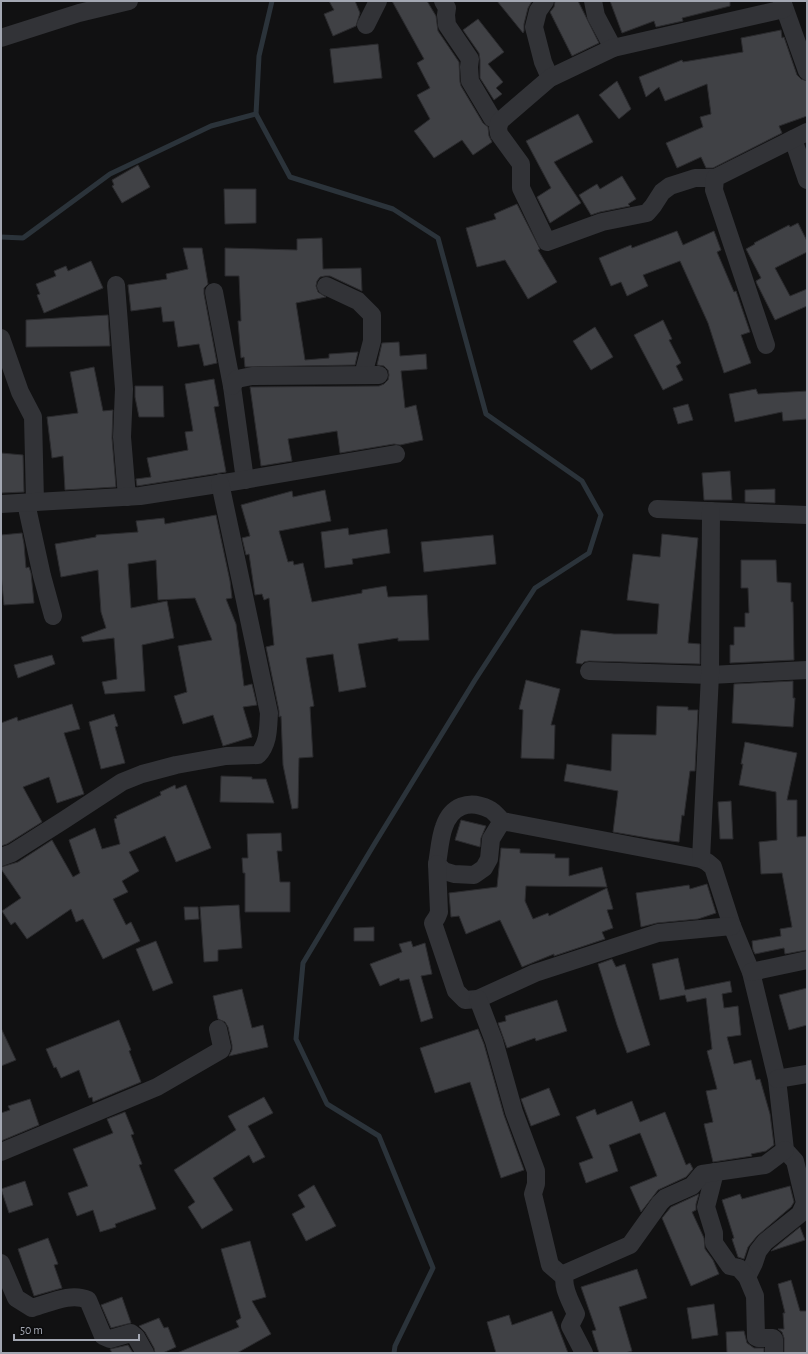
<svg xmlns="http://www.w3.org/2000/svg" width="808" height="1354" font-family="'Alegreya Sans',sans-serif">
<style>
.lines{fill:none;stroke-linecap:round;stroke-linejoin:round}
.stream{stroke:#2b333a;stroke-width:5}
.building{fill:#404145;stroke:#2b2b2e}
.street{stroke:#323337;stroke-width:18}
</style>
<rect width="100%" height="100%" fill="#111112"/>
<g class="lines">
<g class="stream">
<polyline points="272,1 259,56 256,114 290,177 393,209 438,238 486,414 582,481 601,515 589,553 535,588 475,680 375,843 303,963 296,1039 327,1104 379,1136 433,1268 395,1346 394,1353"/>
<polyline points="1,237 23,238 110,174 211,126 256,114"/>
</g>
</g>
<g class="building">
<polygon points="329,1 355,1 360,13 356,26 333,36 324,14 334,10"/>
<polygon points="392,1 427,1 436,16 438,31 459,62 460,82 461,86 483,123 488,127 489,136 492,142 473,155 462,140 434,158 414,131 430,119 417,95 430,88 417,63 424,59"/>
<polygon points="497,1 532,1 528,8 524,24 524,31 523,33"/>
<polygon points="555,1 578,1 599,43 572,56 550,12 554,7"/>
<polygon points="610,1 730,1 730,6 682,18 683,21 656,27 654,21 622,33"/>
<polygon points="478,19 504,52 488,64 503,82 496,88 502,94 494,100 480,78 480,60 479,53 463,30"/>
<polygon points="781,30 782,38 784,37 797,75 801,79 807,81 807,116 779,126 782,133 713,168 706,168 701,157 677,168 666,143 703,127 700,117 711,114 707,84 665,101 659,87 646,97 639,77 682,60 683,62 743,52 741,38"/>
<polygon points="378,44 382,78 334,83 330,49"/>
<polygon points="617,81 631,109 619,119 599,95"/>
<polygon points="578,114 593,142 554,162 581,203 550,223 537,197 551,188 526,141"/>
<polygon points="138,165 150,187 122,203 112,186 114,185 112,180"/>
<polygon points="622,176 636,199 628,204 630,206 600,212 591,215 579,195 597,184 600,189"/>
<polygon points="224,189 256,189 256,223 225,224"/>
<polygon points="517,204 540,249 538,250 557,282 528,299 505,260 477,267 466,228 496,219 494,214"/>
<polygon points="798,223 807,241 807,252 775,268 790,296 807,289 807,306 775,320 757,284 756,281 761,278 746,249 755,244 754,243 789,225 790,227"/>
<polygon points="677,231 683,245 714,231 721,250 717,252 734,292 736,291 750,332 741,335 751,363 724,373 708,323 680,261 643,275 648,286 627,296 621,282 611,286 599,258 631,245 632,248"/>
<polygon points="322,238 323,269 361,268 362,291 330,276 325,276 320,277 317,281 316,286 318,292 326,297 296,303 305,360 329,358 329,354 358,352 355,365 245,367 244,357 241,358 238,321 241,321 239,276 225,276 225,248 297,250 297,239"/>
<polygon points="183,248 202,248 208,284 204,288 204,294 217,363 204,366 199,344 178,347 174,321 163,322 161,307 131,311 128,285 167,279 166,274 188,269"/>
<polygon points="91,261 103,288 44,313 37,295 40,294 36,284 56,276 54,271 66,266 68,271"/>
<polygon points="108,315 110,346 26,347 26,320"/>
<polygon points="663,320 672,339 669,340 681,363 676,366 683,380 663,390 634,335"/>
<polygon points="595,327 613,357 591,370 573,341"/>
<polygon points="399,342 400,356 426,354 427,369 401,371 405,408 416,405 423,440 400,445 394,444 340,453 337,431 288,439 292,461 261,466 250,387 379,386 384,384 388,380 389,375 388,370 384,366 377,365 382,343"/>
<polygon points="94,367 103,411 113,410 112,438 116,487 65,490 63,456 52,458 47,417 78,413 70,372"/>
<polygon points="214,379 219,406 214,407 226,472 137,486 136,479 151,477 147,458 188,450 185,432 193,431 185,384"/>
<polygon points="135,386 163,386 164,417 139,417 135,397"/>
<polygon points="756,389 758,394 807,391 807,419 783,421 782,412 735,422 729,394"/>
<polygon points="688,404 693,420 678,424 673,408"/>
<polygon points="1,453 23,455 24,492 1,493"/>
<polygon points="730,471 732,500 704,500 702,473"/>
<polygon points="775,489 775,503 745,502 745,490"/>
<polygon points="325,490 331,521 279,531 288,562 293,561 294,565 303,563 312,602 362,593 362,590 386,586 388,597 427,595 429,640 398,641 398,638 358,644 366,687 339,692 333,654 306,658 314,706 310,707 313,757 299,758 298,808 292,809 283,765 281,716 279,717 279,711 266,647 274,645 269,598 264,600 262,594 255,595 249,554 246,555 242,538 250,536 241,505 292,491 293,497"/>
<polygon points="216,515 230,581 232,598 226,599 236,624 244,686 252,684 257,705 243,707 252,737 223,746 213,715 183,724 174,696 187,692 178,646 212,640 195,598 158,600 156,560 128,564 131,608 167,601 174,638 142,645 145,691 105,694 102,682 117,679 114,638 83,642 81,637 106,628 101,612 98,570 61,577 55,544 96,537 96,535 138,532 136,521 164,518 165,524"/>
<polygon points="348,528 349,535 387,529 390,553 352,559 353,564 325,568 321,532"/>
<polygon points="22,533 24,544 26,568 29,567 31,573 34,603 4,605 1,574 1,535"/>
<polygon points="662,534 698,538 688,643 700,644 700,664 589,661 584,662 582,664 576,663 581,630 614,634 657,634 659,604 627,600 633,554 660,557"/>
<polygon points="493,535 496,564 424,572 421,542"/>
<polygon points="741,560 776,560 777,582 791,583 791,602 793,602 794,660 730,663 730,645 734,645 734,627 745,627 745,613 749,613 748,588 741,588"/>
<polygon points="52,655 55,664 18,678 14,665"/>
<polygon points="526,680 560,689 551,725 555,725 554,759 521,758 523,710 519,709"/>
<polygon points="793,681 793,698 795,698 793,727 732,723 734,684"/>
<polygon points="72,704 80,729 64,733 84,794 57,803 49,777 23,787 42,822 7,844 1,846 1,723 17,717 18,721"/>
<polygon points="657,706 688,707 688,710 698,710 695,771 690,771 684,816 682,815 679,842 654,839 613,832 618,791 564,781 567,764 611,771 612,734 656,735"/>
<polygon points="114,714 118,726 115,727 125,763 101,769 89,722"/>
<polygon points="745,742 797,753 787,800 797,800 797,837 807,836 807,950 785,954 784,948 755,954 753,950 752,941 781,936 780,929 792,927 782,873 761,874 759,842 777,840 776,792 739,785 743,764 741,764"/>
<polygon points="221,776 252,777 252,779 266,779 274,803 220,802"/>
<polygon points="175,785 176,789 186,785 211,848 176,862 165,836 129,852 139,871 122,881 128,892 113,899 126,925 131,922 140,941 103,959 83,919 76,922 71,909 27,939 15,922 11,925 2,911 21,898 1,869 1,867 18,862 52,840 73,877 80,873 69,840 95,828 102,849 120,844 114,819 117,818 116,816 161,795 160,792"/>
<polygon points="731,801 733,839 720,839 718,802"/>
<polygon points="461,820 486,826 481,838 480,847 455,840"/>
<polygon points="281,833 282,851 277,851 280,882 290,882 290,912 245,912 245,873 243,873 242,858 248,858 247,834"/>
<polygon points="501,848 520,849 520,853 555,854 555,858 569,858 569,876 602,867 607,887 526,886 525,901 533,919 548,913 549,916 607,888 613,909 607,910 613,928 602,932 605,939 554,956 554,954 522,967 500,920 466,934 459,916 451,917 449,893 497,887"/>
<polygon points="707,884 716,913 698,919 657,923 641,927 636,893 689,885 690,889"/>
<polygon points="239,905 242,948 218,950 218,961 204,962 200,907"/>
<polygon points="184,907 198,907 199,919 185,920"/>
<polygon points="374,927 374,941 354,941 354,928"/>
<polygon points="156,941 173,983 153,991 136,949"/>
<polygon points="411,941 413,947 425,943 432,974 421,976 433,1018 421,1022 409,979 400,981 399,978 380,986 370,964 402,952 399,944"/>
<polygon points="678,958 685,990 730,981 732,992 722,994 724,1008 738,1006 741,1035 727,1037 734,1064 751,1060 756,1080 760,1079 770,1114 774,1145 766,1151 751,1154 752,1156 713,1162 704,1124 713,1122 706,1091 717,1089 707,1051 712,1049 706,998 687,1002 685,995 660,1000 652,964"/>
<polygon points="612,959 616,967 625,964 650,1045 627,1053 617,1025 598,964"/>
<polygon points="807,988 807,1025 789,1030 779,995"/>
<polygon points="242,989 252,1028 263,1025 268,1047 229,1056 232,1050 232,1045 228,1027 225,1022 218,1019 213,996"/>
<polygon points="557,1000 567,1031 536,1041 535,1038 507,1048 498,1023 506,1021 505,1016"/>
<polygon points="119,1020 131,1050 129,1051 141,1082 93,1102 92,1097 89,1098 79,1070 61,1078 56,1067 54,1068 46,1049"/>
<polygon points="1,1028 16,1060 1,1066"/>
<polygon points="478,1029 484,1044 504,1115 524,1170 501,1178 470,1082 435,1093 420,1048"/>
<polygon points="549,1088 560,1115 531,1126 521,1099"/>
<polygon points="264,1097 273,1113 248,1126 265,1157 253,1163 249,1155 213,1178 233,1210 202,1229 188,1207 195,1202 174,1170 236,1130 228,1116"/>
<polygon points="30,1099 39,1125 1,1141 1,1113 10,1110 8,1106"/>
<polygon points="632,1101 640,1122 665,1112 686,1165 690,1163 693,1169 686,1177 658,1190 641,1212 630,1187 657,1176 640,1133 609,1145 618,1171 586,1183 579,1163 593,1158 576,1117 595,1109 597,1115"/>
<polygon points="125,1112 134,1134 131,1135 142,1164 139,1165 156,1209 115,1224 116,1227 100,1232 93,1210 77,1216 68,1193 88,1186 73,1149 113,1133 107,1119"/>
<polygon points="25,1181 33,1205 9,1213 1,1189"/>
<polygon points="314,1185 336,1226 306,1241 292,1214 305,1207 298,1195"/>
<polygon points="790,1186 794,1202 791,1207 757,1236 748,1247 744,1259 738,1257 732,1239 734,1238 722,1200 740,1194 742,1199"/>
<polygon points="699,1194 696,1204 696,1210 692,1212 704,1238 705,1249 713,1260 719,1274 691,1286 662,1218 671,1207"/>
<polygon points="800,1227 805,1240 771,1251 773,1249"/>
<polygon points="48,1238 58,1264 54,1265 62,1288 34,1296 18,1249"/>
<polygon points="250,1241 266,1297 252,1301 271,1334 237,1353 177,1353 239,1327 236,1321 241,1318 221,1249"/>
<polygon points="637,1269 647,1298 619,1307 632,1351 625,1353 599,1353 592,1331 596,1330 581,1287"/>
<polygon points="791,1280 800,1311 807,1311 807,1353 784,1353 784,1338 782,1332 778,1329 784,1329 783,1313 785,1313 778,1284"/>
<polygon points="122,1297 131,1323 111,1328 101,1305"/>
<polygon points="714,1304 718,1335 692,1339 687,1308"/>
<polygon points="552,1311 568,1353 496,1353 487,1322 509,1315 512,1325"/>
<polygon points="159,1318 164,1328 168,1327 176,1347 163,1353 155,1353 154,1348 145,1332 139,1326"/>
<polygon points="744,1331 747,1343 754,1348 764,1348 764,1353 727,1353 726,1332"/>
<polygon points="128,1345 133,1353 112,1353 110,1349"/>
</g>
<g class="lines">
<g class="street">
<polyline points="443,1 447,8 446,15 447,25 470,59 469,67 470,81 492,118 500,121"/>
<polyline points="545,1 538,11 534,27 543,62 550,78"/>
<polyline points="593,1 596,16 613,48"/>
<polyline points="782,1 807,71"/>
<polyline points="366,25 378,1"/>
<polyline points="1,38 79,13 129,1"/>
<polyline points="793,139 807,180"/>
<polyline points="715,178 695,178 670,186 662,192 653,206 647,213 602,222 547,242 521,188 521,164 499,134 498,128 500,121 550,78 613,48 784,9"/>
<polyline points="116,285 124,389 122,437 127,497"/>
<polyline points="326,286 358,301 372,315 372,341 363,375"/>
<polyline points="214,292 232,386 245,480"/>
<polyline points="1,338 20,392 33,417 35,502"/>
<polyline points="766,345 714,190 715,178 807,132"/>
<polyline points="232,386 237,379 252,376 379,375"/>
<polyline points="26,503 42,576 53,616"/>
<polyline points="1,504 140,496 237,481 396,454"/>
<polyline points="657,509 807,515"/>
<polyline points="589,671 710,675 807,670"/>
<path d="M502,821L491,839L489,859L484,868L474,875L454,874L444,871L437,864C439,853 440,837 444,827C451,806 469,799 489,809C494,811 498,817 502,821L701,859L707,862L713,867L732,926L751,972L777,1079L785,1150L795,1161L805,1203L800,1214L765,1242L758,1251L754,1263L747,1277"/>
<path d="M1,857L12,853L64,820L122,782L142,774L176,765L226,756L258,755C269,743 268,728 269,713L220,483"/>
<polyline points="701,859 710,675 711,511"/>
<polyline points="437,864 439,912 437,917 433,923 456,991 465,1000 478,999 535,973 658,933 732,926"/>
<polyline points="751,972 807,960"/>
<polyline points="478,999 494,1041 514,1112 536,1171 536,1184 533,1194 550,1265 564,1277"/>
<polyline points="777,1079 807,1074"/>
<polyline points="1,1152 157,1087 221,1050 222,1047 218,1029"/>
<polyline points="715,1172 706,1207 714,1233 714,1243 730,1266 739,1268 747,1277 755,1296 756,1337 758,1338 773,1338 774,1339 774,1353"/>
<path d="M1,1263L16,1298L32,1308C50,1303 71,1292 88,1300L103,1336L110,1339L131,1333L136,1337L145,1353"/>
<path d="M584,1353L570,1326L576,1314C571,1302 560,1285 566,1273L630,1245L660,1203L665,1198L692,1186L702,1174L765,1165L785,1150"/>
</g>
</g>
<rect width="808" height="1354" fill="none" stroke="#a3a7b2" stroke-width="4"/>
<path d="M14 1334v6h125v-6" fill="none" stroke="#a3a7b2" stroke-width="2"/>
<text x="20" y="1334" font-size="12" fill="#a3a7b2" stroke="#0c0c0d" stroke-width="3" paint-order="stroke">50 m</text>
</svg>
